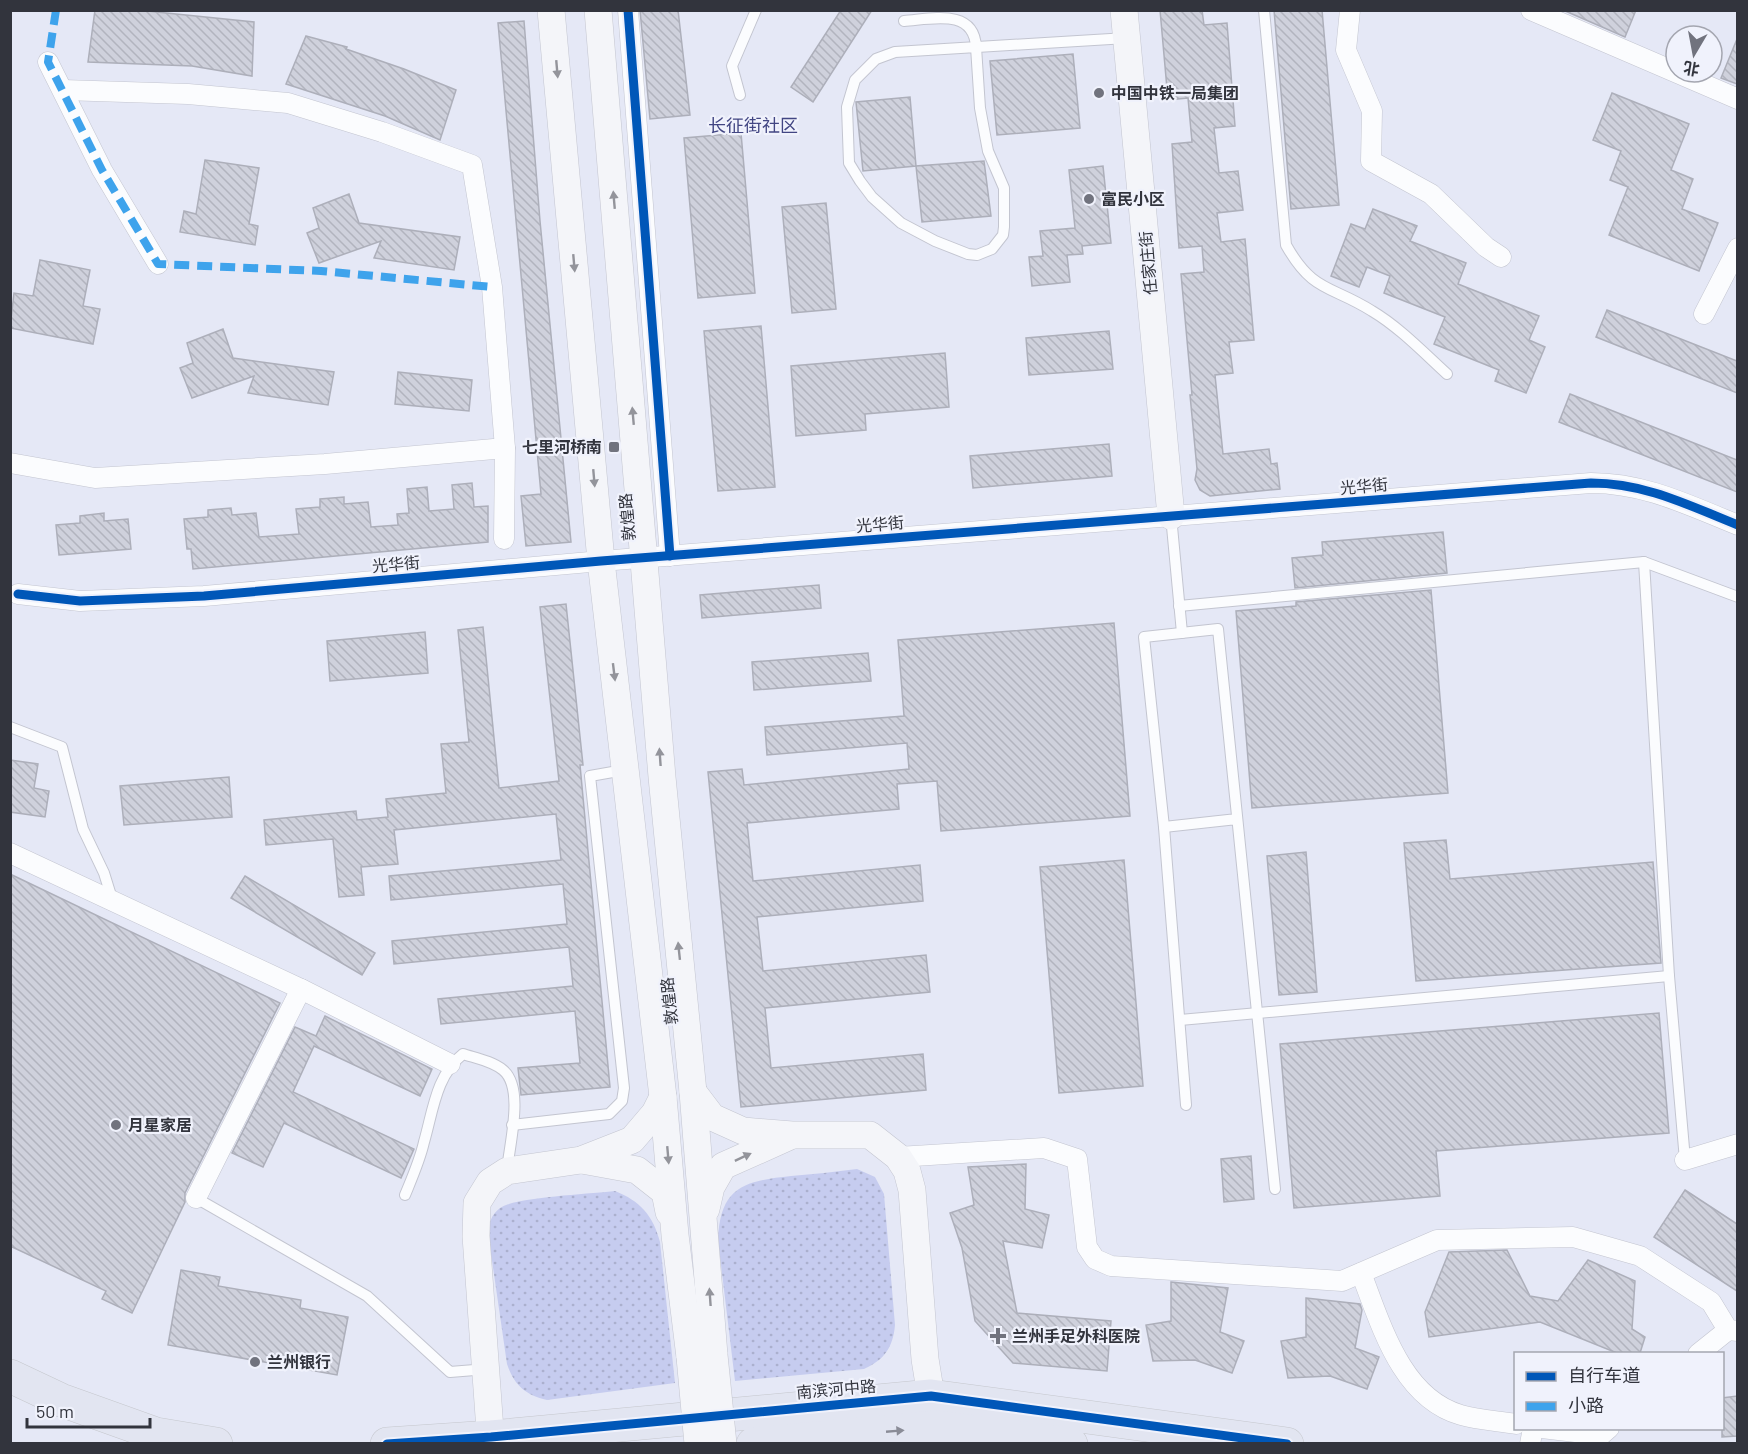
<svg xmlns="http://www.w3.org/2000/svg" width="1748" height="1454" font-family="Barlow,'Noto Sans SC',sans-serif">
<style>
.park{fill:url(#park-dots)}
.building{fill:url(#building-back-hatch);stroke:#adafba;stroke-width:1.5}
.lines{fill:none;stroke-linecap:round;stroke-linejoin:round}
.lane-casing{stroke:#c3c5d0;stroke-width:12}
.street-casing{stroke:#c3c5d0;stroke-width:21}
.secondary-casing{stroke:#c3c5d0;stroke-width:28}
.highway-casing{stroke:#c5c7cd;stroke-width:34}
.lane{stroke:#fbfcfe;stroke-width:10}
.street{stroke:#fbfcfe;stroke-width:20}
.secondary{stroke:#f4f5f9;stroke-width:27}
.highway{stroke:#e2e5f1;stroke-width:33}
.secondary-bridge-casing{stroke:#c3c5d0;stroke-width:28;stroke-linecap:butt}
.secondary-bridge{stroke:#f4f5f9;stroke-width:27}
.quiet{stroke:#3ea3ec;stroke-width:8;stroke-dasharray:15 8;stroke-linecap:butt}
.cycleway-casing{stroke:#f0f2fc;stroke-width:13}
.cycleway{stroke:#0057b8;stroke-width:9}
.oneway{fill:#93949b}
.oneway2{fill:#8a8c97}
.poi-dot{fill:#71737e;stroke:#f0f2fc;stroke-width:2}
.labels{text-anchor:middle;stroke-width:4.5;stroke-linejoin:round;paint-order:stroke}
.poi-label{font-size:16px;font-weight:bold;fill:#32343d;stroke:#f0f2fc;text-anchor:start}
.street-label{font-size:16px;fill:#32343d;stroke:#f0f2fc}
.neighbourhood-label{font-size:18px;fill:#424683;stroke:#f0f2fc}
</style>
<defs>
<pattern id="park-dots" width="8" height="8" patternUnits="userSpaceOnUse" patternTransform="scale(1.5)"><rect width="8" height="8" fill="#c6ccef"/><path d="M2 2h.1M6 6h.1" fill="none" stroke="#abb0ce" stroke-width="1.8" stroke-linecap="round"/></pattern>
<pattern id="building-back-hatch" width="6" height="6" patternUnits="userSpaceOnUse" patternTransform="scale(1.5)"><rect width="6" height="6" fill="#cfd1dc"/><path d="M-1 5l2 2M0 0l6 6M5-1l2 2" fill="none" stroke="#b2b4be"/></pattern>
</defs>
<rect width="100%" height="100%" fill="#e5e8f6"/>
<g class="park">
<path d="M857,1169L875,1177L884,1194L895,1325C893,1348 884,1360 864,1369L735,1381L718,1240C720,1186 745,1181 791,1176C813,1174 835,1172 857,1169Z"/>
<path d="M615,1191C640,1201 653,1215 660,1242L675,1383L547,1400C525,1395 514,1385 507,1364L488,1233C489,1223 491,1215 500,1208C514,1197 592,1194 615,1191Z"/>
</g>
<g class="building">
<polygon points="95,10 137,10 254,22 252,76 192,66 88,62"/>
<polygon points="640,10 678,10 690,115 650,119"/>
<polygon points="841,10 872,10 813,102 791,87"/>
<polygon points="1160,10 1202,10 1204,25 1227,23 1235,126 1214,128 1219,173 1238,171 1243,210 1217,213 1221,242 1245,239 1254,340 1229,342 1233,373 1215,375 1223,454 1269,449 1271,464 1277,463 1280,489 1210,496 1200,490 1195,480 1197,469 1190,395 1192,395 1181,274 1204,272 1202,246 1179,248 1172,144 1192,142 1188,98 1168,100"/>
<polygon points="1274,10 1322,10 1339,205 1291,209"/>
<polygon points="1563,10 1636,10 1625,37"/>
<polygon points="524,21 540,221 571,542 526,546 521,496 541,494 498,23"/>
<polygon points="306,36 347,47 346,49 404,69 456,90 440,140 385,116 286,84"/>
<polygon points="1737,39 1737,84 1721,78"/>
<polygon points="1073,54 1080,128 997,135 990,61"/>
<polygon points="1612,93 1689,124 1671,170 1693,179 1682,209 1718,223 1699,271 1609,235 1628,187 1610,180 1621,151 1593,140"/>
<polygon points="910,97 916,166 863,171 856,102"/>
<polygon points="741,133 755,293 698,298 684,138"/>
<polygon points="205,160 259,168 249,224 258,226 255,245 180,232 184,211 196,214"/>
<polygon points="984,161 991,216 922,222 916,166"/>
<polygon points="1103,166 1111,243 1082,246 1083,254 1067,255 1070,282 1032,286 1029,257 1043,256 1040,231 1075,228 1069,170"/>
<polygon points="349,194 359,223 460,237 454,270 374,258 381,241 319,263 307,233 319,228 313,208"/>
<polygon points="826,203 836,309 792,313 782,207"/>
<polygon points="1373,209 1417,226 1410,241 1466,263 1458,284 1539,316 1529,340 1545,347 1526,393 1495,381 1499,370 1434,344 1445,317 1384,293 1390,276 1367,267 1359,287 1331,276 1351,224 1365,229"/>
<polygon points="40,260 90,270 83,306 100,309 93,344 10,328 14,293 33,296"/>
<polygon points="1607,310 1737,361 1737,393 1596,337"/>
<polygon points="761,326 775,487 718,491 704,331"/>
<polygon points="223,329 233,358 334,372 328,405 248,393 254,376 192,398 180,368 193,363 187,343"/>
<polygon points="1109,331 1113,369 1029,375 1026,338"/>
<polygon points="945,353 949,407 865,414 866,430 796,436 791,366"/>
<polygon points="398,372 472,380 469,411 395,404"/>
<polygon points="1570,394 1737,460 1737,492 1559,422"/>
<polygon points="1109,444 1112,476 973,488 970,456"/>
<polygon points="472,483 474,507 488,506 488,542 193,569 191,549 187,549 184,519 208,517 208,510 231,508 232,515 256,513 259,537 299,534 296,509 320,507 320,499 344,497 344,504 368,502 371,527 398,525 397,514 409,513 407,489 427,487 429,511 454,509 452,485"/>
<polygon points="104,513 104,521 128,519 131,549 59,555 56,525 80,523 80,516"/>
<polygon points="1443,532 1447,573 1295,588 1292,558 1323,555 1322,542"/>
<polygon points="819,585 821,608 702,618 700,595"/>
<polygon points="1431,590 1448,793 1252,808 1236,611 1296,606 1296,602"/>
<polygon points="566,604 583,765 580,765 610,1087 521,1095 518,1068 580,1063 575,1011 441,1024 438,999 573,986 569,947 394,964 392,941 567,924 563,884 391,900 389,876 561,860 556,814 394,830 398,864 361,867 364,895 339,897 333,839 266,845 264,820 356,811 357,820 388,817 386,799 446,793 441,744 469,742 458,630 483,627 499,788 559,781 540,607"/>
<polygon points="1114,623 1130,816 941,831 937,781 897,784 899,809 747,823 753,881 920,865 923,901 757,917 763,971 926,955 930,992 765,1008 771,1068 923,1054 926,1090 741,1107 708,772 742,769 744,785 909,769 907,743 767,755 765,727 904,716 898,640"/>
<polygon points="425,632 428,673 330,681 327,641"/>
<polygon points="868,653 871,681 754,690 752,662"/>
<polygon points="10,760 38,764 34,788 49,791 45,817 10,812"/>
<polygon points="229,777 232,817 124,825 120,786"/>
<polygon points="1446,840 1450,879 1653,862 1661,963 1416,981 1404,843"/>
<polygon points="1306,852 1317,992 1279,995 1267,856"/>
<polygon points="1124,860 1143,1086 1059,1093 1040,867"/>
<polygon points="10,874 280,1003 185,1193 185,1202 132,1313 102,1299 106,1291 10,1246"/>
<polygon points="245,876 375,953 362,975 231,898"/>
<polygon points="1659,1013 1669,1133 1436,1151 1440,1196 1294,1208 1280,1044"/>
<polygon points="325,1016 432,1069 420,1096 314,1046 293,1092 414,1149 401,1178 284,1123 263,1167 232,1153 295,1027 316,1036"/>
<polygon points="1251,1156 1254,1199 1224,1202 1221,1159"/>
<polygon points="1026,1164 1025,1209 1049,1215 1042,1248 1003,1241 1017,1313 1111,1321 1107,1371 1013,1363 975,1321 962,1248 950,1213 974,1205 968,1167"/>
<polygon points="1685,1190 1737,1224 1737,1291 1654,1237"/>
<polygon points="1507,1250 1530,1296 1558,1301 1588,1260 1635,1281 1632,1329 1645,1337 1640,1353 1617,1353 1540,1322 1429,1337 1425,1312 1449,1252"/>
<polygon points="181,1270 220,1277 218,1286 301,1300 300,1308 348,1317 337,1375 168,1345"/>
<polygon points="1171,1282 1228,1288 1220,1332 1244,1341 1232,1373 1195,1360 1153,1361 1146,1325 1171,1321"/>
<polygon points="1306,1298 1360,1304 1362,1310 1355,1348 1379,1357 1367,1389 1330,1376 1288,1378 1281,1341 1306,1337"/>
<polygon points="1737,1396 1737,1436 1722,1437 1722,1398"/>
</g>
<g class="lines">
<defs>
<g id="lane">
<path d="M1264,10L1286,245C1313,293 1331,285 1372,311C1399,327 1424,353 1447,374"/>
<path d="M904,21C932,19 974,8 976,47L980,108L988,151L1004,188V227L1003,235L992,249L977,255L968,254L935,241L901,223L872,197L860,181L849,163L847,107L855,80L876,59L895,52L1127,38"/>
<polyline points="740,95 732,66 756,10"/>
<polyline points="1171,516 1182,633"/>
<polyline points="1644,562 1669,976 1685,1160"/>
<polyline points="1179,606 1644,562 1738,597"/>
<polyline points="10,727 62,747 83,829 104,873 113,902"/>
<polyline points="1237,819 1164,827 1144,637 1218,629 1275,1189"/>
<polyline points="1164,827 1186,1105"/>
<polyline points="1180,1020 1669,976"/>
<polyline points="512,1125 609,1114 622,1101 624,1088 590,776 624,770"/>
<path d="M405,1195C412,1178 420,1160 424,1142C433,1111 436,1075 463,1054C475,1058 492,1061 503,1070C525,1088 509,1145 507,1171"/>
<polyline points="196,1198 367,1296 450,1372 487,1369"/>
</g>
<g id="street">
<polyline points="628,10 670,556"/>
<polyline points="1350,10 1346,50 1372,111 1371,161 1431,194 1486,247 1501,257"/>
<polyline points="1531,10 1738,99"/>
<polyline points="48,62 102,170 158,264"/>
<polyline points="63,90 188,94 288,103 382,132 472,165 492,287 505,448 504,539"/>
<polyline points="1704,314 1738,248"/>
<polyline points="10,463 95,478 325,464 505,448"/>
<path d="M18,594L80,601L204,596L601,561L1591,483C1645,483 1688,505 1738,525"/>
<polyline points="10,853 301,989"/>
<polyline points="898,1157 1044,1148 1077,1159 1087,1247 1095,1259 1111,1266 1342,1281 1437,1240 1573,1237 1640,1256 1711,1302 1728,1330 1738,1331"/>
<polyline points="1685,1160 1738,1144"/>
<polyline points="196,1198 301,989 450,1064"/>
<path d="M1361,1273C1381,1324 1401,1398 1461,1415C1478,1420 1498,1421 1516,1424"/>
<polyline points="1698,1354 1728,1330"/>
<polyline points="1542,1428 1601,1435 1609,1428"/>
<polyline points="1530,1444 1533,1428"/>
</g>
<g id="secondary">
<polyline points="551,10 601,561 663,1097 675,1235 690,1357"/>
<polyline points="598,10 662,777 693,1092 714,1355"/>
<polyline points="1124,10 1171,516"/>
<polyline points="693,1092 712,1117 743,1131 792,1135 870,1135 898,1157 907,1171 912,1190 925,1359 934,1415"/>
<polyline points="582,1160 637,1170 665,1192 669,1212"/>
<polyline points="706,1209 711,1187 723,1166 788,1137"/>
<polyline points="491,1444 476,1236 477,1203 490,1182 507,1171 581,1160 632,1140 655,1113 663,1097"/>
</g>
<g id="highway">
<polyline points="10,1376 61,1400 156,1434 216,1444"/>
<polyline points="387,1444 491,1437 931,1396 1287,1444"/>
<polyline points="753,1444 936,1427 1071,1444"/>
</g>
</defs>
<use href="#lane" class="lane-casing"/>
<use href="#street" class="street-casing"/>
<use href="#secondary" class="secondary-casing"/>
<use href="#highway" class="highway-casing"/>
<use href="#lane" class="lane"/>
<use href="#street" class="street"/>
<use href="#secondary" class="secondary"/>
<use href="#highway" class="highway"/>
<defs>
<g id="secondary-bridge">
<polyline points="714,1355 723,1444"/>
<polyline points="690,1357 698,1444"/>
</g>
</defs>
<use href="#secondary-bridge" class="secondary-bridge-casing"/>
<use href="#secondary-bridge" class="secondary-bridge"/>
<polyline class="quiet" points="56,10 48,62 102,170 158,264 321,271 492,287"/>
<defs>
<g id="cycleway">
<polyline points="628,10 670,556"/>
<path d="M18,594L80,601L204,596L601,561L1591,483C1645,483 1688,505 1738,525"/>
<polyline points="387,1444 491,1437 931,1396 1287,1444"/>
</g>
</defs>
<use href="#cycleway" class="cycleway-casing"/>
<use href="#cycleway" class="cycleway"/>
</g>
<defs><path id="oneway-solid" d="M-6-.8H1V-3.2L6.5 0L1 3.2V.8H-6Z" transform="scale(1.5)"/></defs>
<g class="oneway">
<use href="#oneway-solid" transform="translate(557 69) rotate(85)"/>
<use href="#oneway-solid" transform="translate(614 200) rotate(-95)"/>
<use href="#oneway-solid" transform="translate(574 263) rotate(85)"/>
<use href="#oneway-solid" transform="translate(633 416) rotate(-95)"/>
<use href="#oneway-solid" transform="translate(594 478) rotate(85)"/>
<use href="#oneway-solid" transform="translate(614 672) rotate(83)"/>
<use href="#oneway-solid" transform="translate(660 757) rotate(-94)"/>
<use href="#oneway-solid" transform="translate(679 951) rotate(-96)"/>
<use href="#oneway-solid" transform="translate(668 1155) rotate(85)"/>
<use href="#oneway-solid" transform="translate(743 1157) rotate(-25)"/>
<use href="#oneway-solid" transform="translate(710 1297) rotate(-94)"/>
</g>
<use class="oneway2" href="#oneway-solid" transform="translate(895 1431) rotate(-5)"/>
<g class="poi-dot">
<circle cx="1099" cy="93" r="6"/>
<circle cx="1089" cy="199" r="6"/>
<rect x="608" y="441" width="12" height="12" rx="3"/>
<circle cx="116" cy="1125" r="6"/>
<path d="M995 1327h6v6h6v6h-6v6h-6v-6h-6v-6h6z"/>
<circle cx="255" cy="1362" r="6"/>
</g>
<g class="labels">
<g class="poi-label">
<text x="1111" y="99">中国中铁一局集团</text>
<text x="1101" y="205">富民小区</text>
<text x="602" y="453" text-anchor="end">七里河桥南</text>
<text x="128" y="1131">月星家居</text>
<text x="1012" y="1342">兰州手足外科医院</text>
<text x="267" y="1368">兰州银行</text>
</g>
<g class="street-label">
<text transform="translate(1148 263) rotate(-95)" y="6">任家庄街</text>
<text transform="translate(1364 486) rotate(-5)" y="6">光华街</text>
<text transform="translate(627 517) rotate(-95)" y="6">敦煌路</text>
<text transform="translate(880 524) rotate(-5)" y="6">光华街</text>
<text transform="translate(396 564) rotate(-5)" y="6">光华街</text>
<text transform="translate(669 1001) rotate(-96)" y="6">敦煌路</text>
<text transform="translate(836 1389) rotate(-5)" y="6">南滨河中路</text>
</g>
<g class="neighbourhood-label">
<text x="753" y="132">长征街社区</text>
</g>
</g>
<rect width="1748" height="1454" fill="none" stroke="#32343d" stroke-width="24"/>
<rect x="1514" y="1352" width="210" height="78" fill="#f0f2fc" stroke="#a4a6b0" stroke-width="1.5"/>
<rect x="1526" y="1372" width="30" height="9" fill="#0057b8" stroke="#a4a6b0" stroke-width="1.5"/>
<text x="1568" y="1382" font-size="18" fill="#32343d">自行车道</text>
<rect x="1526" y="1402" width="30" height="9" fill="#3ea3ec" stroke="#a4a6b0" stroke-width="1.5"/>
<text x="1568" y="1412" font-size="18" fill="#32343d">小路</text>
<g transform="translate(1694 54) rotate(190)"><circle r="28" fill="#f0f2fc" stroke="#a4a6b0" stroke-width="1.5"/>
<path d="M0-4.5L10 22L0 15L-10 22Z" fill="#71737e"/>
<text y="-9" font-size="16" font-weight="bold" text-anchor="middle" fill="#32343d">北</text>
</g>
<path d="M27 1418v9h123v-9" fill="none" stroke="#32343d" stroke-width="3"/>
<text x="36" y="1418" font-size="18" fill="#32343d" stroke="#f0f2fc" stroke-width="4.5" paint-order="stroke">50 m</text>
</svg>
